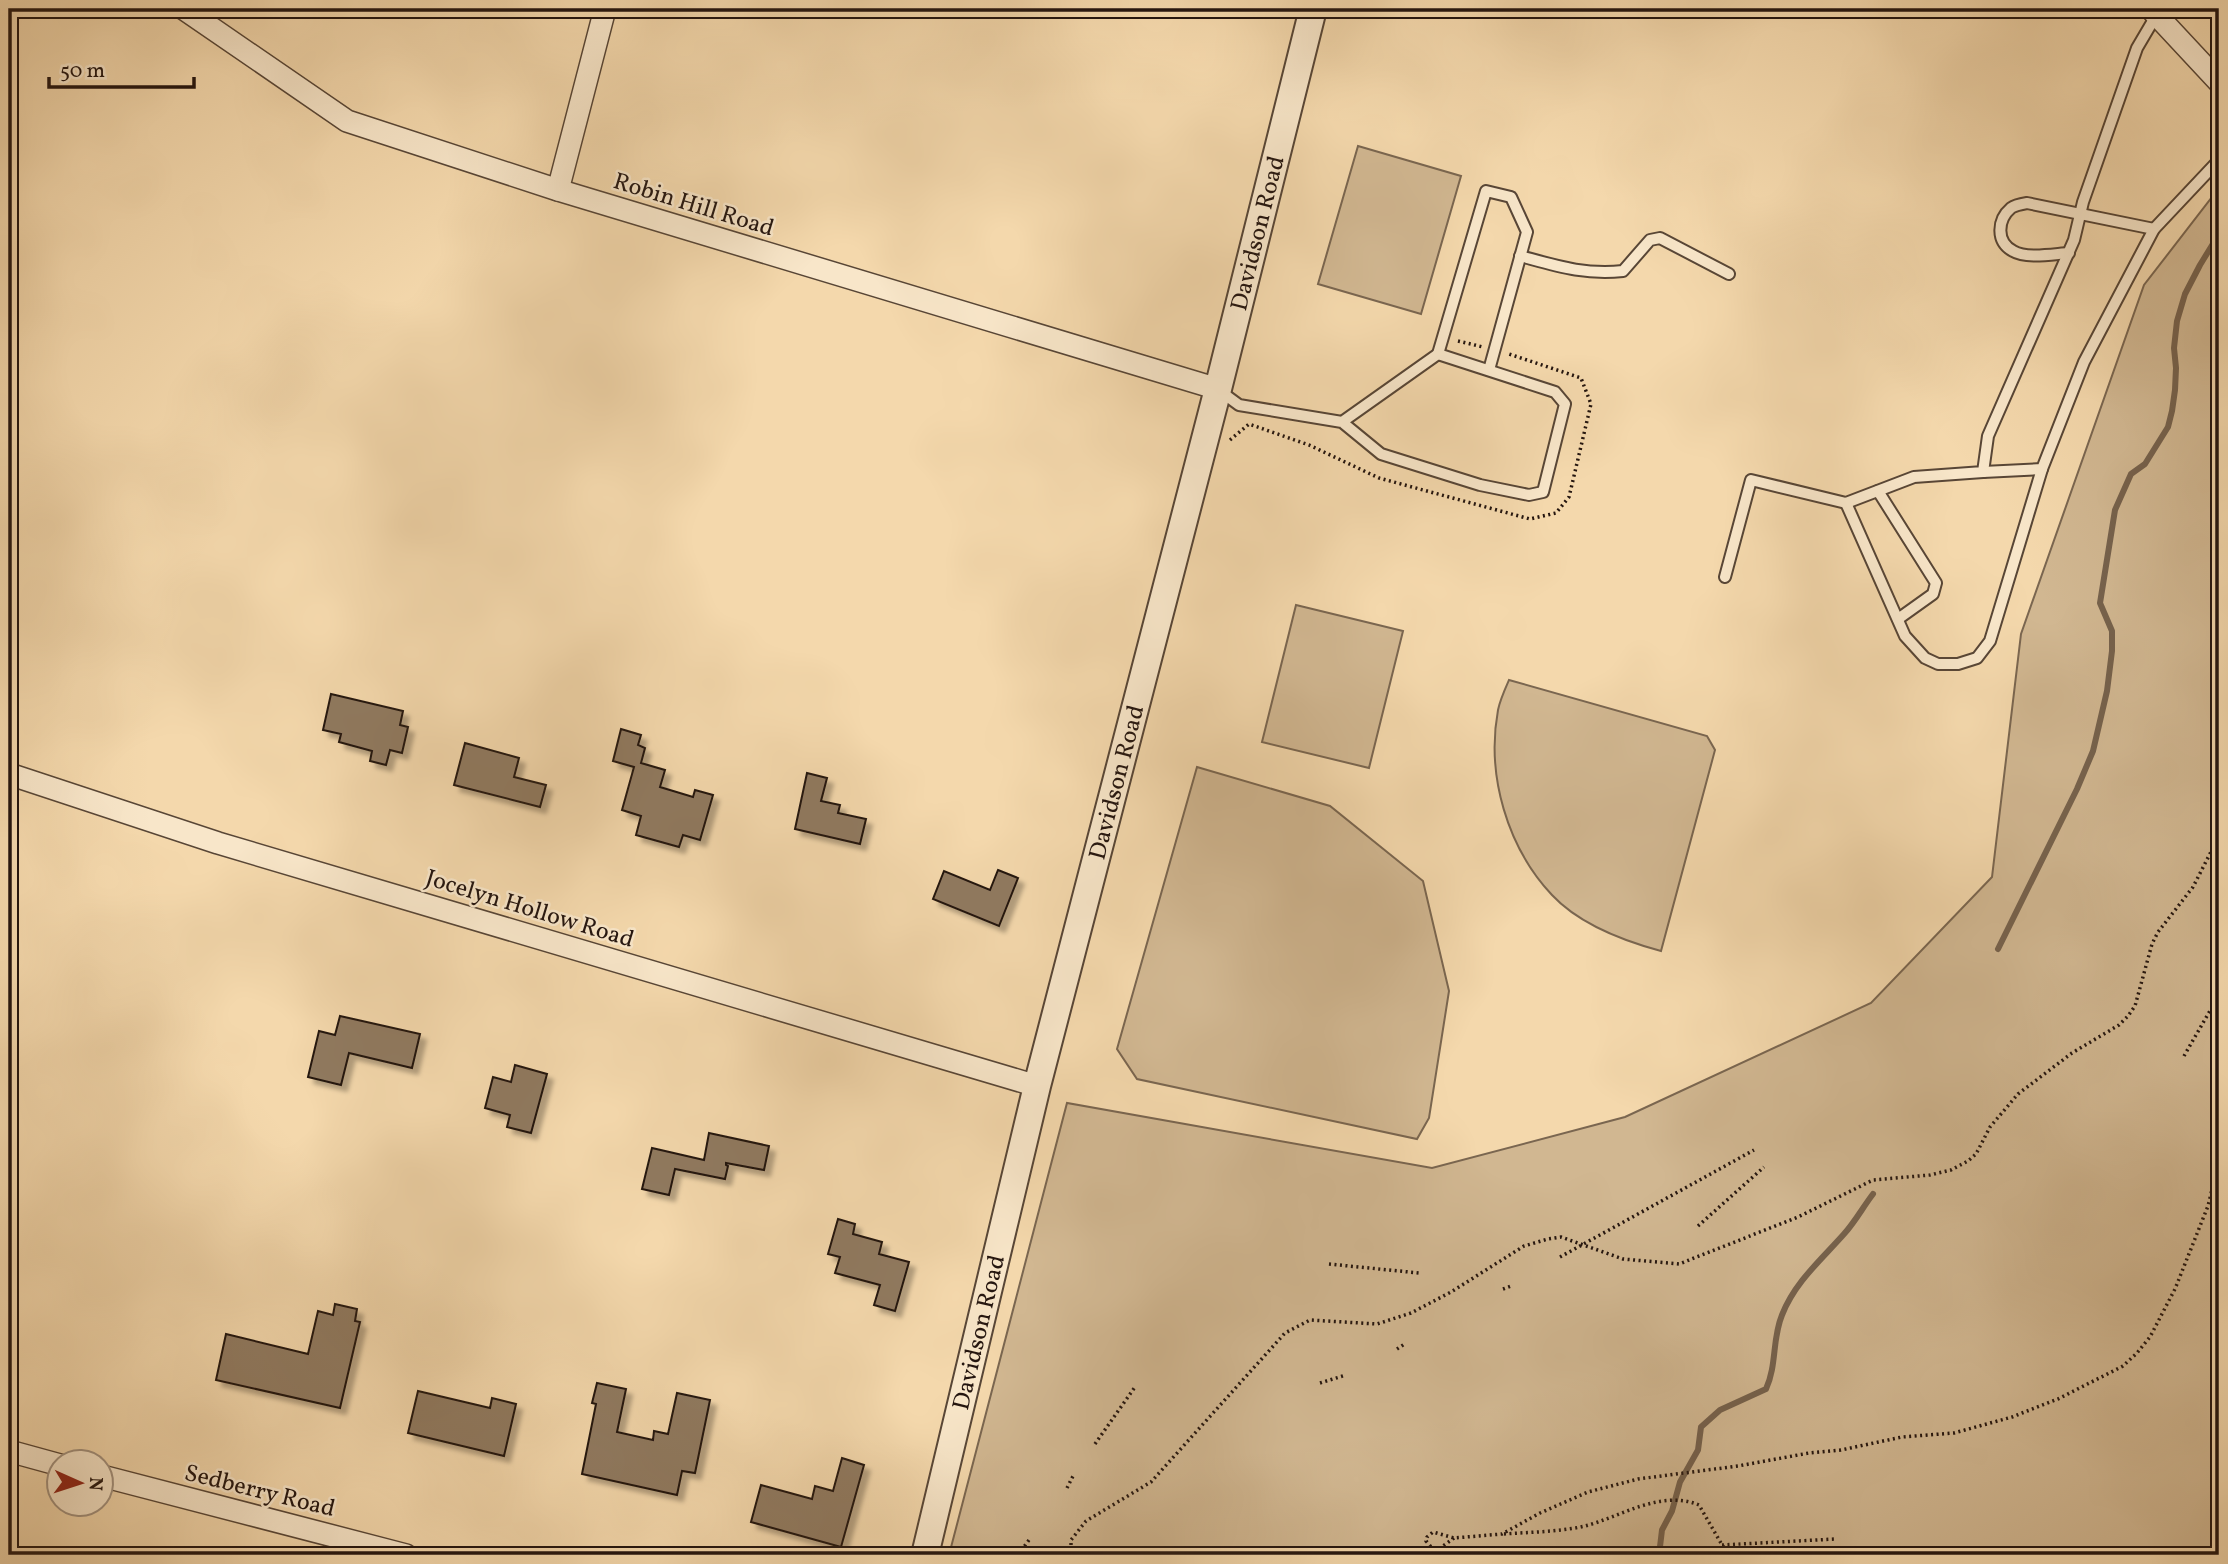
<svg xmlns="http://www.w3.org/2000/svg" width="2228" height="1564" font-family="Vollkorn,serif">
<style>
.green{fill:#d1b791;stroke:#7a6650;stroke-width:2}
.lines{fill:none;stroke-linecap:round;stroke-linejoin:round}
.stream{stroke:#76624d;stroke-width:6}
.building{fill:#907a61;stroke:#24150f;stroke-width:2;filter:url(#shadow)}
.service-casing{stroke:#584636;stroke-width:14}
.minor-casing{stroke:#584636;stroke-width:24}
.tertiary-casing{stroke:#584636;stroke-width:30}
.path{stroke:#24150f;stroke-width:3.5;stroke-dasharray:2 3.5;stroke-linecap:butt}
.service{stroke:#f8e6c9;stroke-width:10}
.minor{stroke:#f8e6c9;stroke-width:21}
.tertiary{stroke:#f8e6c9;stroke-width:26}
.labels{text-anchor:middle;stroke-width:5;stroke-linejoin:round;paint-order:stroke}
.street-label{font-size:24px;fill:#24150f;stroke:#f8e6c9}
</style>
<defs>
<filter id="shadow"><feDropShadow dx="6" dy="6" stdDeviation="2" flood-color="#0004"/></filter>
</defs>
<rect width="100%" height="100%" fill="#f4d8ac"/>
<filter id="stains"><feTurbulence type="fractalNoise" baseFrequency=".00286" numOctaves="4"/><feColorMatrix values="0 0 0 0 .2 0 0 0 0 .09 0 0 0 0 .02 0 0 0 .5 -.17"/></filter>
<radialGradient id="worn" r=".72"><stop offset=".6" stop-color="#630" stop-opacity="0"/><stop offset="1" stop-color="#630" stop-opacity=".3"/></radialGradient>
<g class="green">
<polygon points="1358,146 1461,176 1421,314 1318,284"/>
<polygon points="2219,188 2219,1555 949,1555 1067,1103 1432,1168 1625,1117 1871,1003 1992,877 2021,634 2144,285"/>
<polygon points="1296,605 1403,631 1369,768 1262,742"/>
<path d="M1509,680L1707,736L1715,750L1661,951C1624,941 1579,924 1552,895C1507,847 1486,775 1498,710C1500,700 1505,689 1509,680Z"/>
<polygon points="1197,767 1330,806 1423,881 1449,991 1429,1118 1417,1139 1137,1079 1117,1049"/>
</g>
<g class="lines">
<g class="stream">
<polyline points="1998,949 2077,789 2093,751 2107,691 2112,651 2112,631 2100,603 2115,510 2131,474 2145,464 2168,427 2172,411 2175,390 2176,368 2174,348 2177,321 2185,294 2200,265 2219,234"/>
<path d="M1659,1555L1662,1530L1672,1511L1680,1482L1698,1450L1701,1427L1720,1410L1766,1389C1777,1365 1772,1339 1782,1315C1795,1282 1821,1260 1844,1234C1855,1222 1863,1207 1873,1194"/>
</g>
</g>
<g class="building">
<polygon points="331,694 403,711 400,725 408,727 402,753 390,750 386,765 370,761 372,751 339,742 341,734 323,730"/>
<polygon points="621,729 641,735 638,745 645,748 641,763 665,770 660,787 693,797 695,790 713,795 700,840 683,835 679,847 636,835 641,816 622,810 634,767 613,761"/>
<polygon points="465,743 519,758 514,777 546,785 540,807 454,785"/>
<polygon points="807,773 827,778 821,801 840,805 838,813 866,819 860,844 795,829"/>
<polygon points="998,870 1018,878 999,926 933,899 944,871 990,890"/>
<polygon points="340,1016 420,1034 412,1068 349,1053 341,1085 308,1077 319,1031 335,1035"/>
<polygon points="515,1065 547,1074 531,1133 507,1127 510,1115 485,1108 493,1077 511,1082"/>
<polygon points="709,1133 769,1146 764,1170 726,1163 726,1165 728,1166 725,1179 675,1169 669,1195 642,1189 652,1148 704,1160"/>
<polygon points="838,1219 855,1224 853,1234 882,1242 879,1254 909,1262 895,1311 874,1305 880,1285 835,1273 840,1257 828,1254"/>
<polygon points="335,1304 357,1309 355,1321 360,1322 340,1408 216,1380 226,1334 308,1354 318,1311 333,1315"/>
<polygon points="597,1383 626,1389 617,1432 653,1440 654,1431 668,1434 677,1393 710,1400 695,1473 682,1471 677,1495 582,1474 596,1404 592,1403"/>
<polygon points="418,1391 490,1408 492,1398 516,1404 504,1456 408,1433"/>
<polygon points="842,1458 864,1465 841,1547 751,1522 761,1485 812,1499 815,1486 833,1491"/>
</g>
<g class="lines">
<defs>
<g id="service">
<path d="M2069,253C2053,254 2026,259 2013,251C1996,242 1997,220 2011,208C2015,205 2021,204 2027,203L2154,229"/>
<path d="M1520,256C1557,266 1584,275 1623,271L1650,240L1660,238L1729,274"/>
<polyline points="1438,354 1486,191 1511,197 1527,232 1489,370"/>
<polyline points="1220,391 1239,405 1342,422 1381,454 1480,485 1529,495 1543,492 1565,404 1555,392 1438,354 1342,422"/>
<polyline points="1983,472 2042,469 2084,362 2154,229 2219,160"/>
<polyline points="1878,491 1936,583 1933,594 1898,619"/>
<polyline points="1846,503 1905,636 1925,658 1938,664 1958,664 1977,658 1990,641 2042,469"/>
<polyline points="1725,577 1751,480 1846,503 1914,477 1983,472 1988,436 2074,240 2083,202 2137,48 2157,14"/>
</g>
<g id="minor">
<polyline points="184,9 347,121 558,190 1218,389"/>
<polyline points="2151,9 2219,82"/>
<polyline points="558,190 605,9"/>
<polyline points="9,774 218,843 1037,1086"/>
<polyline points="9,1451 60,1465"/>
<polyline points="102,1476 406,1555"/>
</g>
<g id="tertiary">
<path id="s1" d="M925,1555L1037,1086L1218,389L1313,9"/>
</g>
</defs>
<use href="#service" class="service-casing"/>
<use href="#minor" class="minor-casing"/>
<use href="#tertiary" class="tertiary-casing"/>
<g class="path">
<polyline points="1458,341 1483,347"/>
<polyline points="1230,440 1249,424 1309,445 1379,478 1530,519 1556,513 1569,497 1591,404 1581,378 1509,354"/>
<polyline points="2184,1056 2219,995"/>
<polyline points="1698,1226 1764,1167"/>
<polyline points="1560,1257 1754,1150"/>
<polyline points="1329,1264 1419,1273"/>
<polyline points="1503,1289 1511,1286"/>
<polyline points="1397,1349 1406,1343"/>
<polyline points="1320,1383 1346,1375"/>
<polyline points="1095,1444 1135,1387"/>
<polyline points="1067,1488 1074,1474"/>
<path d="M1504,1534C1531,1532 1559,1532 1585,1526C1620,1517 1661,1489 1699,1505L1722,1545L1731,1555"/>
<polyline points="1454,1538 1439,1549 1432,1548 1426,1541 1427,1537 1433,1532 1454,1538 1502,1534 1540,1513 1588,1492 1638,1479 1738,1466 1809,1453 1841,1450 1902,1437 1954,1433 2012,1417 2058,1399 2123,1366 2137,1353 2150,1337 2175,1289 2208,1206 2219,1161"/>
<polyline points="1722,1545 1835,1539"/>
<polyline points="1018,1555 1029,1540"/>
<polyline points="1075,1555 1071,1548 1071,1540 1086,1521 1151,1482 1285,1333 1310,1320 1377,1324 1411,1313 1451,1292 1524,1246 1548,1239 1561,1237 1623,1259 1679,1264 1798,1217 1873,1180 1930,1175 1951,1170 1968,1161 1976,1154 1990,1127 2018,1094 2072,1053 2119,1025 2128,1016 2135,1006 2152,944 2158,932 2193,887 2219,836"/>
</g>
<use href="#service" class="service"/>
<use href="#minor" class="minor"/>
<use href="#tertiary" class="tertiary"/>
</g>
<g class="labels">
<g class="street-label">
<text transform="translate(694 204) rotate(17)" y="8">Robin Hill Road</text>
<text dy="8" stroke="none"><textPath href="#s1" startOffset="1363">Davidson Road</textPath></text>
<text dy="8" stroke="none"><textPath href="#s1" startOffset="796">Davidson Road</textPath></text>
<text transform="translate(530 908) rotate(17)" y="8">Jocelyn Hollow Road</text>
<text dy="8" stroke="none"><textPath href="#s1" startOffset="229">Davidson Road</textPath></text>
<text transform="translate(260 1490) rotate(14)" y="8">Sedberry Road</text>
</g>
</g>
<rect width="2228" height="1564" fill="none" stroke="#f4d8ac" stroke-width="35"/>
<rect x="10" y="10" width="2207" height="1543" fill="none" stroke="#24150f" stroke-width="3.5"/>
<rect x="18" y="18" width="2193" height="1529" fill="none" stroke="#24150f" stroke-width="2"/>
<g transform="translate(80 1483) rotate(93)"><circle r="33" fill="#f8e6c9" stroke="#a3927f" stroke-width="2"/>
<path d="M0-5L12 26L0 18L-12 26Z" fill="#8f2418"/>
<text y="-10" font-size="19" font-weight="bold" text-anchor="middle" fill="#24150f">N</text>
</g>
<path d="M49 77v10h145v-10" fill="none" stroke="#24150f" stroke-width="3.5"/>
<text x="60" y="77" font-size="21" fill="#24150f" stroke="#f8e6c9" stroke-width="5" paint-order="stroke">50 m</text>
<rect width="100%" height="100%" filter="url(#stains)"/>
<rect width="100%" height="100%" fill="url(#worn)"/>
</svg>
